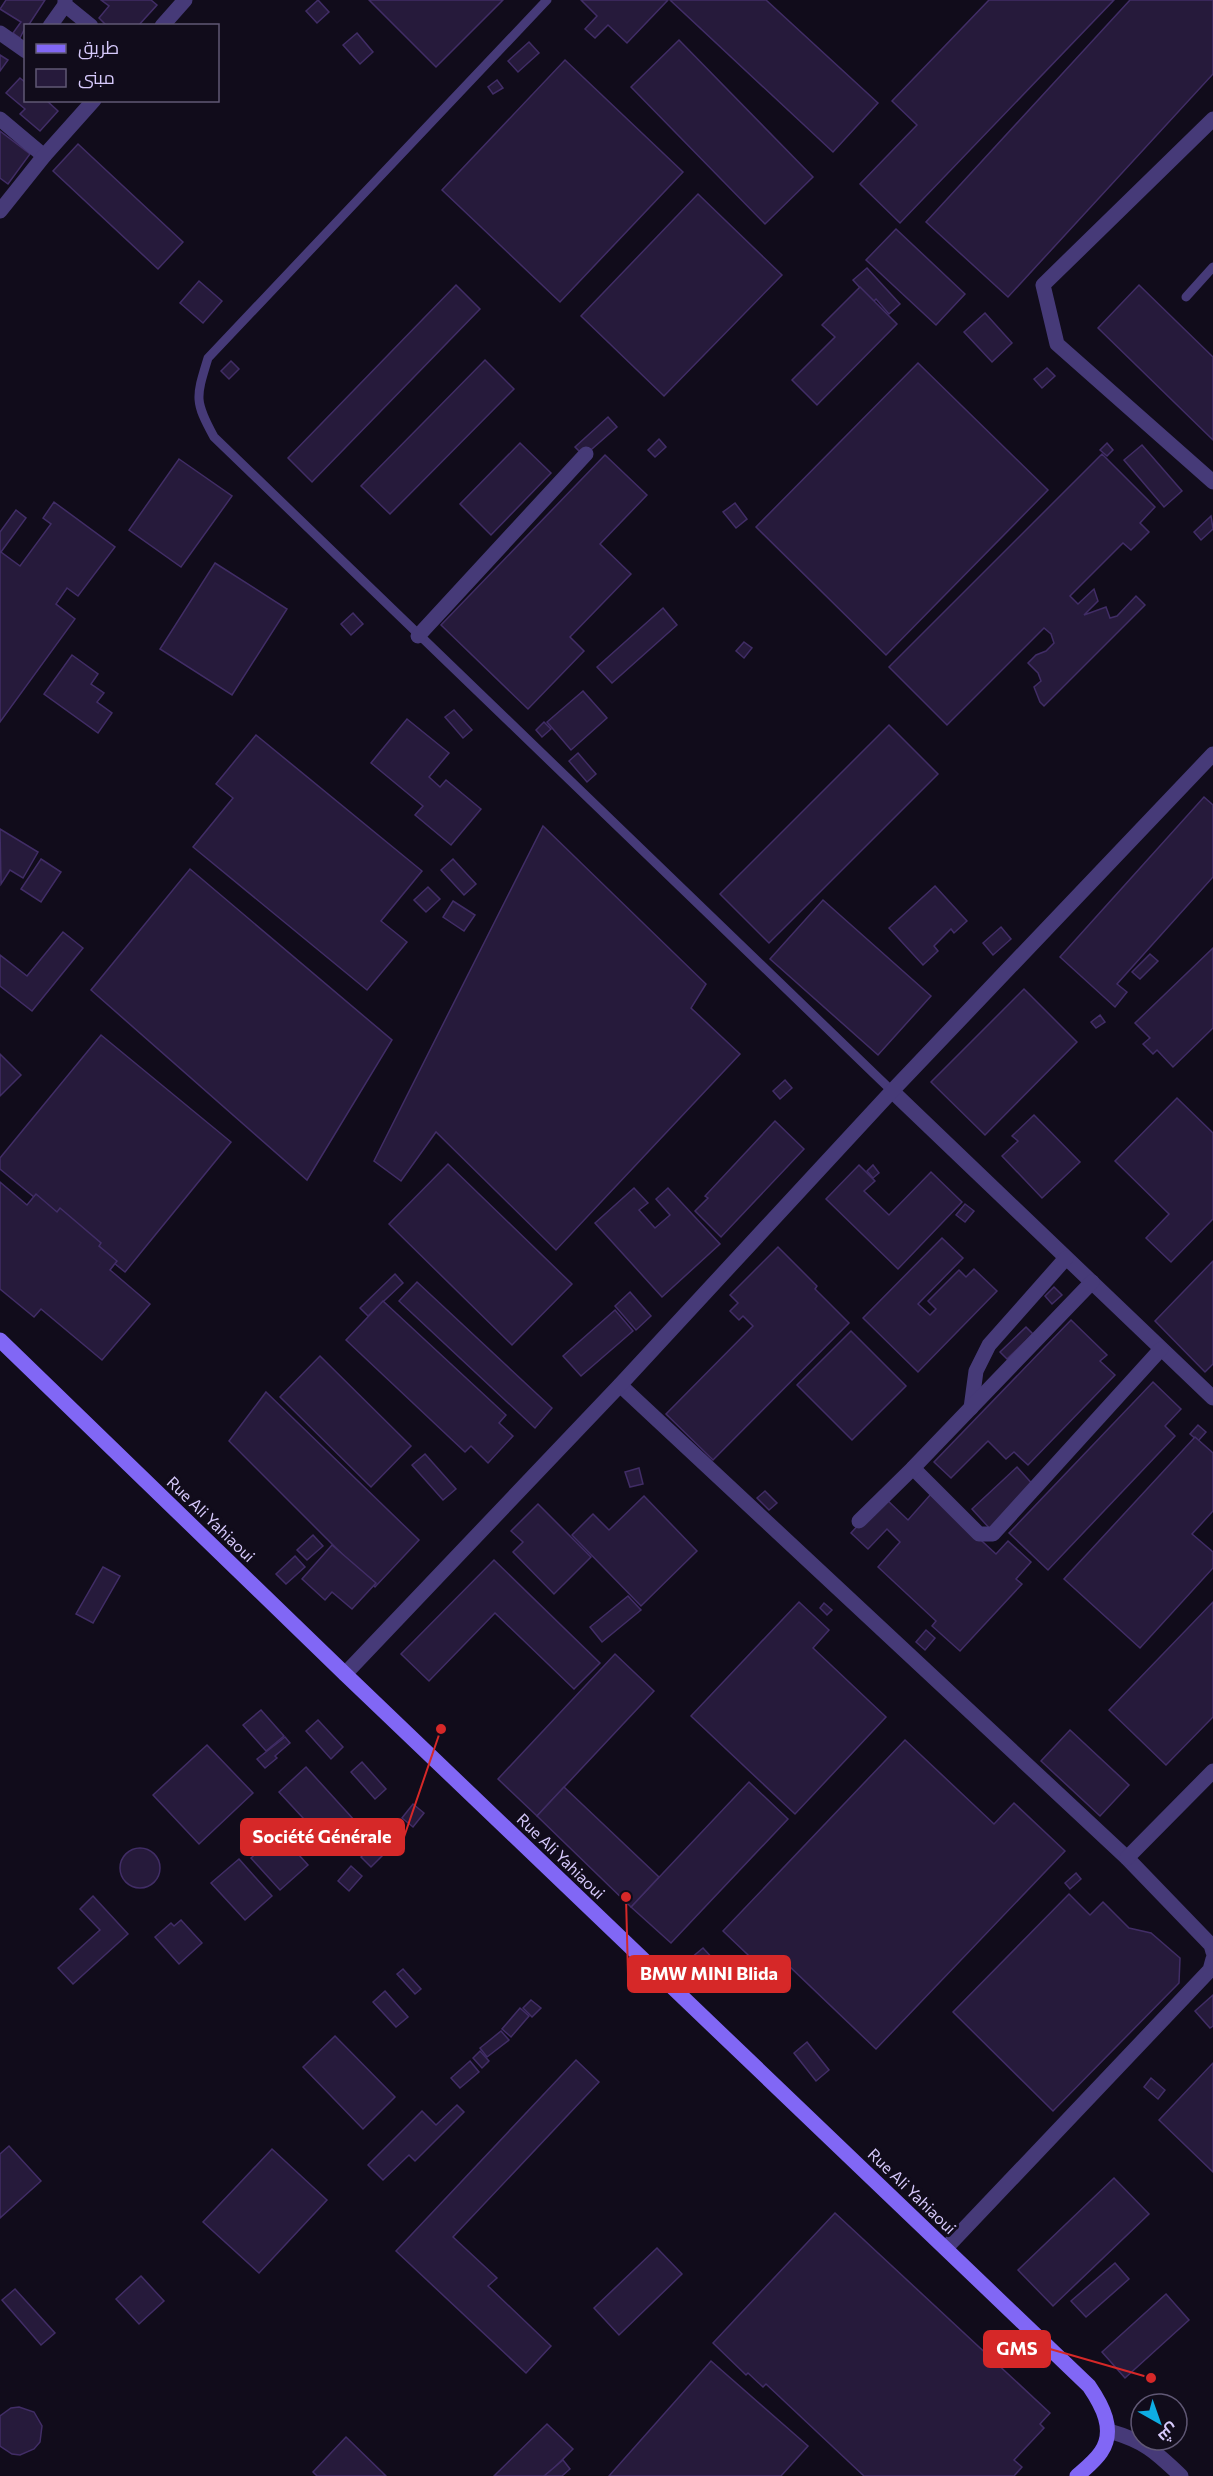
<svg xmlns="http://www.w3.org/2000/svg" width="1213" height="2476" font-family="Commissioner,Cairo,sans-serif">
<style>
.building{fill:#261a3b;stroke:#412d66;stroke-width:1.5}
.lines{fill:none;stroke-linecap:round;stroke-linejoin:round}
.service{stroke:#463a78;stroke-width:9}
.minor{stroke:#463a78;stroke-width:15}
.secondary{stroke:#8167f5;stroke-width:15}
.labels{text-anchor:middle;stroke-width:6;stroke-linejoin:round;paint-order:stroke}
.street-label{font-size:16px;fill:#d7cafc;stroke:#110c1b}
.leader{fill:none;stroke:#d62828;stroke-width:2}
.callout-dot{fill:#d62828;stroke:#110c1b;stroke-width:2}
.callout{fill:#d62828;stroke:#d62828;stroke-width:2}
.callout-label{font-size:18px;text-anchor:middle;font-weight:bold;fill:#fff}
</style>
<rect width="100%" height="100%" fill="#110c1b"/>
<g class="building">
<polygon points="6,0 45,0 28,26 26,26 20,38 13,33 21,22 0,9"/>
<polygon points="101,0 151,0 157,5 138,26 107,26 99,18 109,6"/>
<polygon points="318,0 329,12 317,23 306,11"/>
<polygon points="369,0 503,0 436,67"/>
<polygon points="581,0 668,0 627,43 608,25 595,38 585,29 597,16"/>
<polygon points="670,0 766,0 878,103 833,152"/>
<polygon points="989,0 1114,0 900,223 860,184 917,125 892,101"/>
<polygon points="1130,0 1213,0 1213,74 1008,297 926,222"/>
<polygon points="357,33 373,52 360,64 343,45"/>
<polygon points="679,40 813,177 765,224 631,87"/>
<polygon points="529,42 539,53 518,72 508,61"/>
<polygon points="0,55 8,60 0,71"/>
<polygon points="565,60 683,172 560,302 442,190"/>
<polygon points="20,78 26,83 26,100 46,100 58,111 40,131 20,114 25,109 6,93"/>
<polygon points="497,80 503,88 493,94 488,87"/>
<polygon points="0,131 30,154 8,184 0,178"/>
<polygon points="78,144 183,242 158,269 53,171"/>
<polygon points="698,194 782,275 664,396 581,316"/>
<polygon points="896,229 965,294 936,325 866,260"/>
<polygon points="867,268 900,304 889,314 876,299 873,302 853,280"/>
<polygon points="199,281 222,301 203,323 180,303"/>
<polygon points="456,285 480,309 312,482 288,458"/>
<polygon points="1139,285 1213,357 1213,440 1098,328"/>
<polygon points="860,287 897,324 817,405 792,380 835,337 822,325"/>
<polygon points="985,313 1012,343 992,362 964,332"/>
<polygon points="485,360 514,389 390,514 361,486"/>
<polygon points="231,361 239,369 229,379 221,371"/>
<polygon points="918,363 1048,490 886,655 756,527"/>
<polygon points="1047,368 1055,376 1042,388 1034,379"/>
<polygon points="608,417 617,427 584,456 575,447"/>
<polygon points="659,439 666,447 655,457 648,450"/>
<polygon points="520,443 551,473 491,535 460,504"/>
<polygon points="1107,443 1113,450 1107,456 1100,450"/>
<polygon points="1142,445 1182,491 1164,507 1124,460"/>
<polygon points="1102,454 1155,507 1140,523 1149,532 1131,550 1123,543 1070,596 1078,604 1094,589 1098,601 1084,615 1106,607 1110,618 1117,616 1136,596 1145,605 1044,706 1040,702 1034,687 1041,681 1038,673 1028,663 1036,655 1046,651 1054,643 1051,634 1044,628 947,725 889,667"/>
<polygon points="605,455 647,495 600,544 631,574 570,637 584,651 528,709 441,625"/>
<polygon points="179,459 232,496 181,567 129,530"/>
<polygon points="54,502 115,547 78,596 67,588 56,604 75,619 0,722 0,532 16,510 26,518 1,552 20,566 51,524 43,518"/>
<polygon points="735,503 747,519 736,528 723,512"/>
<polygon points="1211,516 1213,529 1201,540 1194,532"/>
<polygon points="215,563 287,609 232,695 160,649"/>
<polygon points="663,608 677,625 612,683 597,667"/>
<polygon points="353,613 363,624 351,635 341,624"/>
<polygon points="744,642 752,648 744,658 736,651"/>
<polygon points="72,655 98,674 91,684 104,693 97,702 112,713 98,733 44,694"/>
<polygon points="583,691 607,718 571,750 547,722"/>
<polygon points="454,710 472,730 463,738 445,717"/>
<polygon points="407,719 449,753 429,777 440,787 446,780 481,809 451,845 415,815 423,806 371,763"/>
<polygon points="544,722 551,729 542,737 536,730"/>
<polygon points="889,725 938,774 769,943 720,894"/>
<polygon points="256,735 422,871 381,921 407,942 367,990 193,847 233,798 216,784"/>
<polygon points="578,753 596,774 587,782 569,761"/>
<polygon points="1204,797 1213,805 1213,877 1117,984 1127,992 1115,1007 1060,957"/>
<polygon points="543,826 706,984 691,1008 740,1054 556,1250 436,1132 401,1181 374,1161"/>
<polygon points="0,829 38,852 23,878 10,870 1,884"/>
<polygon points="41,859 61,872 41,902 21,889"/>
<polygon points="453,859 476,884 464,895 441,870"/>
<polygon points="190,869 392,1040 307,1180 91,990"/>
<polygon points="935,886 967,921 954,933 951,929 934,946 938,951 923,965 889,928"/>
<polygon points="428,887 440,899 426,912 414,900"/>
<polygon points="823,900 931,996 878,1055 770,959"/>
<polygon points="453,901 475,915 464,931 443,917"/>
<polygon points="1001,927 1011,939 993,955 983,943"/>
<polygon points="63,932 83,948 32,1011 0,986 0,955 27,976"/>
<polygon points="1213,948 1213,1028 1173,1067 1157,1050 1153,1054 1143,1044 1150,1038 1135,1023"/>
<polygon points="1150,954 1158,961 1140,979 1132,972"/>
<polygon points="1024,989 1077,1042 985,1135 931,1082"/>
<polygon points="1100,1015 1105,1022 1096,1028 1091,1022"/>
<polygon points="101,1035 231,1142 125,1272 0,1169 0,1158"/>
<polygon points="0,1054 21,1075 0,1096"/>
<polygon points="785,1080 792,1088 780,1099 773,1091"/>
<polygon points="1177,1098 1213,1133 1213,1219 1171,1262 1146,1238 1169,1214 1115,1161"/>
<polygon points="1034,1115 1080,1162 1042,1198 1002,1156 1018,1141 1012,1136"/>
<polygon points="775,1121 804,1149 721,1237 695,1211 708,1198 705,1196"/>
<polygon points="448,1164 572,1284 512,1345 389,1224"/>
<polygon points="859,1165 875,1181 864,1191 889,1215 931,1172 962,1202 898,1269 826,1199"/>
<polygon points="873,1165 879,1173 873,1178 867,1171"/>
<polygon points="0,1182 27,1205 36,1194 57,1212 60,1208 101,1243 99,1246 117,1261 110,1270 150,1304 102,1360 41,1309 34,1317 0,1289"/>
<polygon points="634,1188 648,1203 639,1210 655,1228 670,1215 656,1199 668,1188 720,1244 662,1297 595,1223"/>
<polygon points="965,1204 974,1211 965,1222 956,1215"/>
<polygon points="942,1238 963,1258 918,1304 930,1315 936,1309 928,1301 959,1270 966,1277 974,1269 997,1291 918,1372 863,1318"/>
<polygon points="778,1247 817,1286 815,1289 849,1323 713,1460 666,1414 753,1326 743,1316 739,1320 730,1311 738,1303 730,1295"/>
<polygon points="1213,1261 1213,1364 1205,1372 1155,1321"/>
<polygon points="395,1274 403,1283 368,1316 360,1308"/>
<polygon points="417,1282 552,1408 535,1428 399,1301"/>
<polygon points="1054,1287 1062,1295 1052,1304 1045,1296"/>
<polygon points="630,1292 651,1316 636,1330 615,1306"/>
<polygon points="383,1301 506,1415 499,1423 513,1436 488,1463 471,1446 465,1452 346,1340"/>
<polygon points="615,1310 633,1331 581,1376 563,1356"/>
<polygon points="1071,1320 1107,1355 1100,1361 1115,1375 1028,1465 1014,1452 1006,1459 988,1441 951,1478 934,1462"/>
<polygon points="1026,1327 1033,1334 1007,1359 1000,1352"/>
<polygon points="851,1331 906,1386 852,1440 797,1385"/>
<polygon points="320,1356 411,1446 371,1487 280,1397"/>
<polygon points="1153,1382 1181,1409 1165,1426 1175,1436 1048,1570 1009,1533"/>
<polygon points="266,1392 419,1540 375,1587 229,1441"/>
<polygon points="1198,1425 1206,1432 1198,1441 1190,1434"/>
<polygon points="1195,1437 1213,1453 1213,1511 1192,1534 1213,1552 1213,1568 1140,1648 1064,1579"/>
<polygon points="425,1454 456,1489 443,1500 412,1465"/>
<polygon points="1017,1467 1036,1488 991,1530 972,1509"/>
<polygon points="639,1468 643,1484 630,1487 625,1472"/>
<polygon points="765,1491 777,1503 769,1510 757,1498"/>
<polygon points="931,1494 996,1554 1008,1541 1031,1562 1016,1579 1022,1584 960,1651 932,1626 936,1621 878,1567 900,1542 887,1529 868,1549 851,1533 884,1497 908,1520"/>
<polygon points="644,1496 697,1551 641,1606 572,1535 593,1514 609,1530"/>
<polygon points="538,1504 591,1557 554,1594 513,1552 523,1542 511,1531"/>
<polygon points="313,1535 323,1546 307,1560 297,1550"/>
<polygon points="332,1545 376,1583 352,1609 332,1592 325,1600 302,1579"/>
<polygon points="295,1556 305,1567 286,1584 276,1574"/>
<polygon points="494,1560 600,1663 574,1689 495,1613 429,1681 401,1654"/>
<polygon points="103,1567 120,1576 93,1623 76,1614"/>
<polygon points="628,1596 641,1610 602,1642 590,1627"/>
<polygon points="799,1602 829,1630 813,1648 886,1717 795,1814 691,1716"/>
<polygon points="1213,1602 1213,1717 1166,1765 1109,1710"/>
<polygon points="824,1603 832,1610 827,1615 820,1608"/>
<polygon points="926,1630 935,1638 925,1650 916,1642"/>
<polygon points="615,1654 654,1691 537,1816 498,1779"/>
<polygon points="261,1710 284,1736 266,1751 243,1725"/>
<polygon points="318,1720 343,1747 331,1759 306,1731"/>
<polygon points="1070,1730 1129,1785 1100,1816 1041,1761"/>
<polygon points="285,1737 290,1743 275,1756 277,1758 265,1768 257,1759"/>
<polygon points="905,1740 994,1824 1014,1803 1065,1851 876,2049 790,1967 770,1976 723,1931"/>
<polygon points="207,1745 253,1793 199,1844 153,1795"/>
<polygon points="362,1762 386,1789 375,1799 351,1772"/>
<polygon points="306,1767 355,1821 328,1845 279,1792"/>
<polygon points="749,1782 788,1819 671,1943 631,1907"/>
<polygon points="564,1787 659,1877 631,1907 537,1816"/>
<polygon points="413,1804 424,1813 413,1827 402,1818"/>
<polygon points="279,1833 308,1865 280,1890 251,1858"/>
<polygon points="373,1845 383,1855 371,1867 361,1857"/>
<circle cx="140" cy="1868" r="20"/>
<polygon points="239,1859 272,1896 245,1920 211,1883"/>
<polygon points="351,1866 362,1876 349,1891 338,1881"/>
<polygon points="1076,1873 1081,1879 1070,1889 1065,1883"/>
<polygon points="1069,1894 1090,1915 1103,1902 1129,1928 1151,1933 1180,1958 1179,1983 1053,2111 953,2012"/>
<polygon points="93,1896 128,1934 73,1984 58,1968 100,1930 80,1909"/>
<polygon points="181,1920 202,1943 179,1964 155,1937 171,1923 174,1926"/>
<polygon points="703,1948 715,1961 703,1972 691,1958"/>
<polygon points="403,1969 421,1989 415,1994 397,1974"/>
<polygon points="385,1991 408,2017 396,2027 373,2002"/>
<polygon points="1213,1995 1213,2026 1210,2028 1195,2011"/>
<polygon points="531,2000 541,2008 532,2017 523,2008"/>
<polygon points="520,2008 529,2016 511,2037 502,2029"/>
<polygon points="501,2031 509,2040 487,2057 480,2048"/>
<polygon points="335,2036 395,2097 363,2129 303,2067"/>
<polygon points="807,2042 829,2070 816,2081 794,2053"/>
<polygon points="480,2051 489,2061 482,2068 473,2058"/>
<polygon points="576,2060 599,2082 453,2237 497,2278 488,2286 551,2346 526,2373 396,2251"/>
<polygon points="470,2061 479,2072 460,2088 451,2078"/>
<polygon points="1213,2063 1213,2172 1159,2120"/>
<polygon points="1151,2078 1165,2090 1158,2099 1144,2087"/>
<polygon points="457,2105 464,2112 415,2161 409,2155 383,2180 368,2165 422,2111 436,2125"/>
<polygon points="9,2146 41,2181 0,2218 0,2154"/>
<polygon points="272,2149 327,2200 259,2273 203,2222"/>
<polygon points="1114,2178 1149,2214 1053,2306 1018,2270"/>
<polygon points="835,2213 1050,2413 1040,2424 1044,2428 1014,2460 1022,2467 1014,2476 864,2476 766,2384 763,2387 748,2373 746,2375 713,2343"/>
<polygon points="657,2248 682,2274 619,2335 594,2308"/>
<polygon points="1115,2263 1129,2279 1086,2317 1071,2301"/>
<polygon points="141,2276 164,2301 139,2324 116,2299"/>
<polygon points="15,2289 55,2333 41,2345 2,2300"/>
<polygon points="1166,2294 1189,2320 1125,2378 1102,2352"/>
<polygon points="711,2361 808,2446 781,2476 609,2476"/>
<polygon points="19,2407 34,2412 42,2426 40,2442 34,2449 20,2455 12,2454 0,2446 0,2416 11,2408"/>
<polygon points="547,2424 573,2449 546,2476 494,2476"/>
<polygon points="346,2437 386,2476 317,2476 313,2472"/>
<polygon points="563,2460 570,2469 562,2476 544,2476"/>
</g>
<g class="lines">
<g class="service">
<path d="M547,0L208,358C196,397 194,401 214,437L892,1091"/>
<polyline points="1186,297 1213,267"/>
</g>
<g class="minor">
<polyline points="65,0 65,5 91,26"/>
<polyline points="50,26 65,5"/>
<polyline points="162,26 185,0"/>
<polyline points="0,33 26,51"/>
<polyline points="0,119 44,156"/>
<polyline points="1213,119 1043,285 1057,344 1213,482"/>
<polyline points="0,211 44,156 94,100"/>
<polyline points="418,636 586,454"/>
<polyline points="892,1091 1213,1398"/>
<polyline points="620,1385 1127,1858 1211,1945 1213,1952"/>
<polyline points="971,1408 976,1371 989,1345 1066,1258"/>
<polyline points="913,1468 979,1534 993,1534 1161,1349"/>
<polyline points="859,1521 913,1468 1092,1282"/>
<polyline points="345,1674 620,1385 892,1091 1213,754"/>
<polyline points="1127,1858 1213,1771"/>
<polyline points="946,2248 1210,1970 1213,1959"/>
<path d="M1109,2431C1144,2441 1155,2451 1181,2476"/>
</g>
<path class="secondary" d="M0,1340L345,1674L1089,2386C1102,2405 1116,2430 1101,2452C1095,2461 1085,2469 1077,2476"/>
</g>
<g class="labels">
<g class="street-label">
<text transform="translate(211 1519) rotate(44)" y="6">Rue Ali Yahiaoui</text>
<text transform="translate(561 1856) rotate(44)" y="6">Rue Ali Yahiaoui</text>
<text transform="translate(912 2191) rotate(44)" y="6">Rue Ali Yahiaoui</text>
</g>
</g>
<path class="leader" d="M441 1729L404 1837M626 1897L628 1974M1151 2378L1050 2349"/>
<g class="callout-dot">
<circle cx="441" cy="1729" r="6"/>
<circle cx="626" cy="1897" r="6"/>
<circle cx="1151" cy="2378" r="6"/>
</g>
<g class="callout">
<rect x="241" y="1819" width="163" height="36" rx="6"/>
<rect x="628" y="1956" width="162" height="36" rx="6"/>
<rect x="984" y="2331" width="66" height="36" rx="6"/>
</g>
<g class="callout-label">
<text x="322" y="1843">Société Générale</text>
<text x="709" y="1980">BMW MINI Blida</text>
<text x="1017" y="2355">GMS</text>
</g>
<rect x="24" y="24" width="195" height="78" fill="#110c1b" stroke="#605875" stroke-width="1.5"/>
<rect x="36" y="44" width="30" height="9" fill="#8167f5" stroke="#605875" stroke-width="1.5"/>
<text x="78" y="54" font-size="18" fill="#d7cafc">طريق</text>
<rect x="36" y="69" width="30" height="18" fill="#261a3b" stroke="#605875" stroke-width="1.5"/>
<text x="78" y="84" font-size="18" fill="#d7cafc">مبنى</text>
<g transform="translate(1159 2422) rotate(140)"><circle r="28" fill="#110c1b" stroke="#605875" stroke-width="1.5"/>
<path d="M0-4.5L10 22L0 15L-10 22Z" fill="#0eade3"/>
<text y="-9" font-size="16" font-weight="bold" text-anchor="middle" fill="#d7cafc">ش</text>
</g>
</svg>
